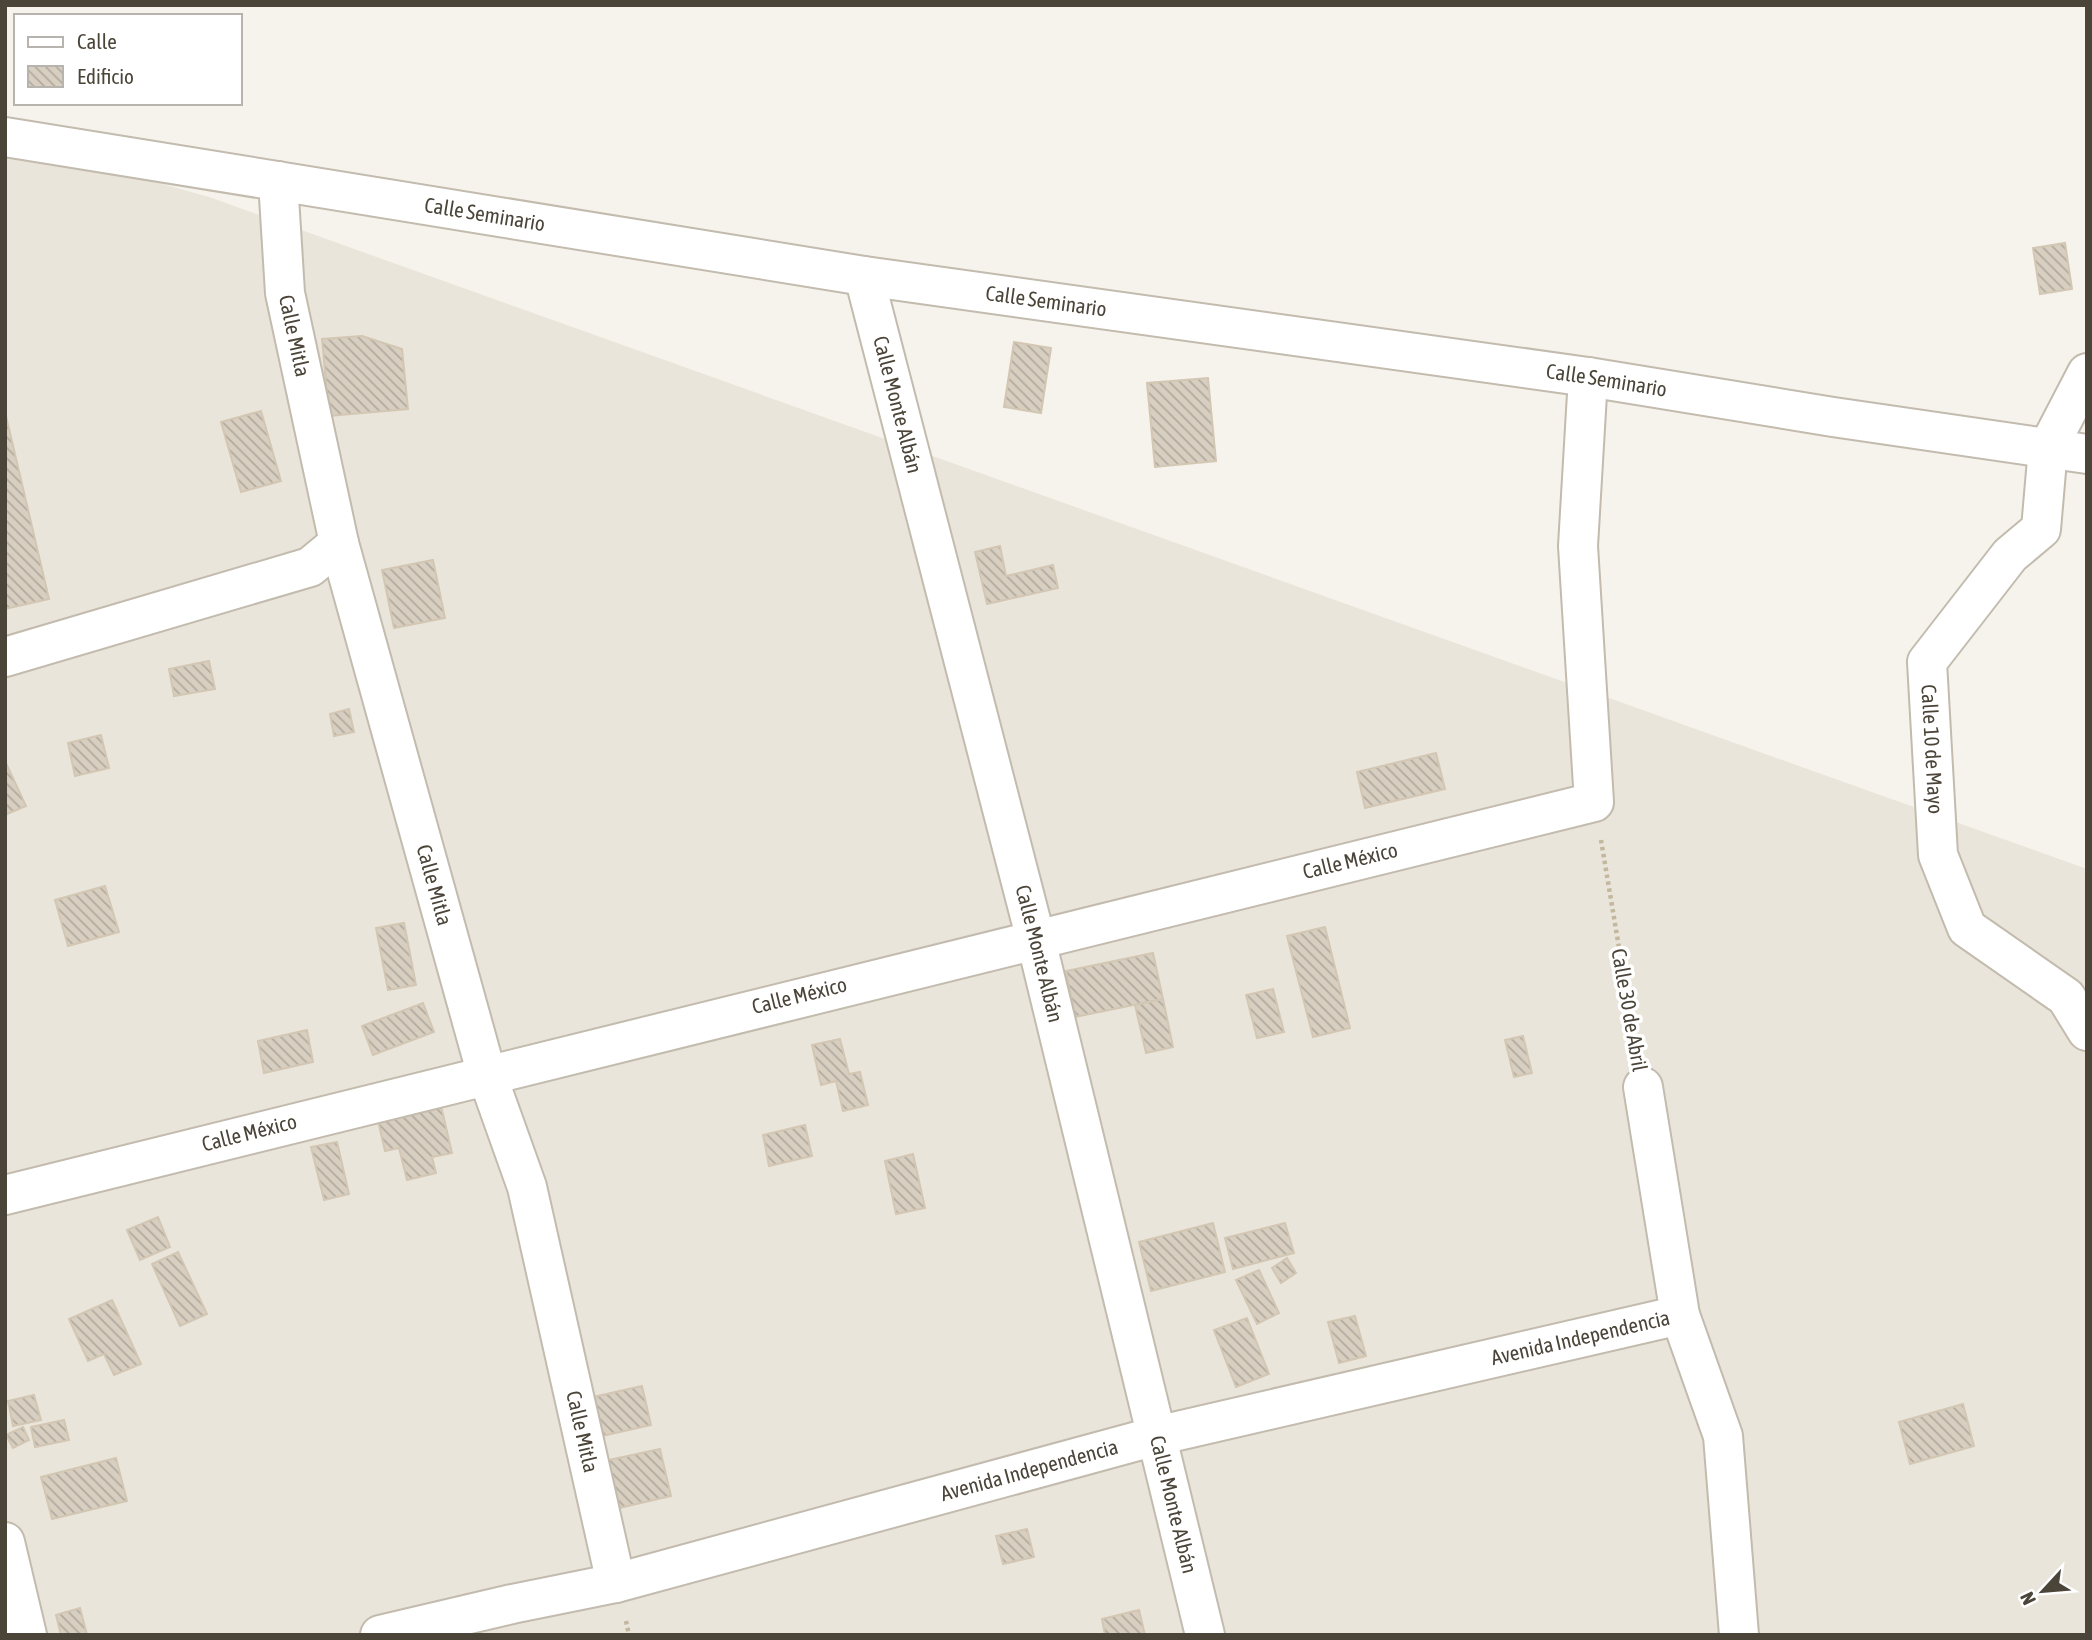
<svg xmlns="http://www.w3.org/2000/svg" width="2092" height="1640" font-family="'Asap Condensed',sans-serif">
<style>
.residential{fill:#eae5da}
.building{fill:url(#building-back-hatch);stroke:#d3c7b4;stroke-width:2}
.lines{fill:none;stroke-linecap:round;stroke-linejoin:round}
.minor-casing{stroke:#c2bbae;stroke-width:42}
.path{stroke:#c4b79f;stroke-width:4.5;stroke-dasharray:3.5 3.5;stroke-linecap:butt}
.minor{stroke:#fff;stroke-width:38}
.labels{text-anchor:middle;stroke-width:7;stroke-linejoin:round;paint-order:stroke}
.street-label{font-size:21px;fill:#4b4439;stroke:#fff}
</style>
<defs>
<pattern id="building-back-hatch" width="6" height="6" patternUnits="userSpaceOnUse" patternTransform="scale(1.75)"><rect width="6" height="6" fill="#d8cfc1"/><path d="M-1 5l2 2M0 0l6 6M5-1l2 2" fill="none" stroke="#b1aa9e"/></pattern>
</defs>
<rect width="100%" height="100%" fill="#f6f3ec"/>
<polygon class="residential" points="5,140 209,197 2087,869 2087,1635 5,1635"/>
<g class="building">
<polygon points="2065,243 2072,289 2040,294 2033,248"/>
<polygon points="362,336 402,349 408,409 329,416 322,339"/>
<polygon points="1014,342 1051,348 1041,413 1004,407"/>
<polygon points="1208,378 1216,461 1155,467 1147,383"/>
<polygon points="261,411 281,481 241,492 221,422"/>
<polygon points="6,416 49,599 5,609 5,417"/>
<polygon points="1000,546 1006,576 1053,565 1058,588 987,604 975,552"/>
<polygon points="433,560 445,618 394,628 382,570"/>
<polygon points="209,661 215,689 174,696 169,669"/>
<polygon points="349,709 354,732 334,736 330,714"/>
<polygon points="101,735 109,768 75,776 68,743"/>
<polygon points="1436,753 1445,789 1365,808 1357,772"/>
<polygon points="5,761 26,806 5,815"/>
<polygon points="105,886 119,932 68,946 55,900"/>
<polygon points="404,923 416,985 388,990 376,928"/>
<polygon points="1325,927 1350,1028 1313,1037 1287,936"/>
<polygon points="1153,953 1163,999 1075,1017 1066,971"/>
<polygon points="1273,989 1284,1032 1257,1038 1246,995"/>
<polygon points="1163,999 1173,1047 1146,1053 1135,1005"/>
<polygon points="423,1003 434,1032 373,1055 362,1026"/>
<polygon points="307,1030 313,1062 264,1073 258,1041"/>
<polygon points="1523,1036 1532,1073 1514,1077 1505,1040"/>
<polygon points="840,1039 849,1074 860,1072 868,1105 843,1111 836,1081 821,1085 812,1045"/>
<polygon points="441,1106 452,1153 432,1157 436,1173 407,1180 399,1148 385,1151 378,1121"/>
<polygon points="805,1125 812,1156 769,1166 763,1135"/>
<polygon points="337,1142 349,1194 324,1200 311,1147"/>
<polygon points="913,1154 925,1208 896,1214 885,1161"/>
<polygon points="158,1217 170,1247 140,1260 127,1230"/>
<polygon points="1213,1223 1225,1272 1151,1291 1139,1242"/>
<polygon points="1285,1223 1294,1253 1233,1269 1225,1238"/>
<polygon points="178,1252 207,1314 180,1326 152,1264"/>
<polygon points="1287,1258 1296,1273 1281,1283 1272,1268"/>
<polygon points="1259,1270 1279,1313 1257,1324 1236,1280"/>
<polygon points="112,1300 141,1364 114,1375 104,1354 88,1361 69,1319"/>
<polygon points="1355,1316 1366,1356 1339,1363 1328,1322"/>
<polygon points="1247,1318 1269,1374 1236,1387 1214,1330"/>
<polygon points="642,1386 651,1425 602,1436 593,1397"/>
<polygon points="34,1395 41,1420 13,1426 8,1401"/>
<polygon points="1963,1404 1974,1446 1910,1464 1899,1422"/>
<polygon points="64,1420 69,1440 35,1447 31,1427"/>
<polygon points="23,1427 29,1440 13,1448 6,1435"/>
<polygon points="660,1449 671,1496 615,1509 604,1461"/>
<polygon points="116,1458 127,1501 52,1519 41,1477"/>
<polygon points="1027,1529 1034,1557 1003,1564 996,1536"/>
<polygon points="80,1608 87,1635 61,1635 56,1615"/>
<polygon points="1139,1610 1145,1635 1105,1635 1102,1619"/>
</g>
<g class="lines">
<defs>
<g id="minor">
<path id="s1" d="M5,137L864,276L1588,377L1833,417L2087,454"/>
<path id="s2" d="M278,181L285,293L339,543L486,1072L527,1187L616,1583"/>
<path id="s3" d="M864,276L1035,936L1205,1635"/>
<path id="s4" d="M2087,373L2048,448L2041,529L2010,555L1927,662L1938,855L1967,928L2066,997L2087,1031"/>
<polyline points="5,657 310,567 339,543"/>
<polyline points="1643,1087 1680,1315 1723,1436 1739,1635"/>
<path id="s5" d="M5,1195C534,1060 1064,930 1594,802L1578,546L1588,377"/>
<polyline points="5,1542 27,1635"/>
<path id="s6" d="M380,1635L512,1604L616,1583L1156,1436L1680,1315"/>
</g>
</defs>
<use href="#minor" class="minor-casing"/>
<g class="path">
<polyline points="1601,840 1636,1049"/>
<polyline points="626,1621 629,1635"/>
</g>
<use href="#minor" class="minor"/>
</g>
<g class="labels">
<g class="street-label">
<text dy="7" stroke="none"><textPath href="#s1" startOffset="486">Calle Seminario</textPath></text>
<text dy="7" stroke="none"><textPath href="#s1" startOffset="1054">Calle Seminario</textPath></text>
<text dy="7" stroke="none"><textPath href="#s2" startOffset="156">Calle Mitla</textPath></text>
<text dy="7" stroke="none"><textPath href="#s1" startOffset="1620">Calle Seminario</textPath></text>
<text dy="7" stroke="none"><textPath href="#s3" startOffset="133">Calle Monte Albán</textPath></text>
<text dy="7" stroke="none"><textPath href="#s4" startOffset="429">Calle 10 de Mayo</textPath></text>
<text dy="7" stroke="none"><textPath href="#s5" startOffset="1386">Calle México</textPath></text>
<text dy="7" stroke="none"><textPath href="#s2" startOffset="723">Calle Mitla</textPath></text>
<text dy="7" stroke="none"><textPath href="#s3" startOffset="700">Calle Monte Albán</textPath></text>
<text dy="7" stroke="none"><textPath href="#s5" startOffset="819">Calle México</textPath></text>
<text transform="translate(1629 1010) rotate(80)" y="7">Calle 30 de Abril</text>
<text dy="7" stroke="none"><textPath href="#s5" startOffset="252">Calle México</textPath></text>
<text dy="7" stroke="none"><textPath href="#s6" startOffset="1237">Avenida Independencia</textPath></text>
<text dy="7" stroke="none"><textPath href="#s2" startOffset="1290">Calle Mitla</textPath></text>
<text dy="7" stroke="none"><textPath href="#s6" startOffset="670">Avenida Independencia</textPath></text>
<text dy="7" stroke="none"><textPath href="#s3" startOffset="1267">Calle Monte Albán</textPath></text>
</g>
</g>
<rect width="2092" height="1640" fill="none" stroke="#4b4439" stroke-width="14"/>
<rect x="14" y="14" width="228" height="91" fill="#ffffff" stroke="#b7b4b0" stroke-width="2"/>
<rect x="28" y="37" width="35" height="10" fill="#ffffff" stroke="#b7b4b0" stroke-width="2"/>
<text x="77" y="49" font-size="21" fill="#4b4439">Calle</text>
<rect x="28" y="66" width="35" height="21" fill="url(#building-back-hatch)" stroke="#b7b4b0" stroke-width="2"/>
<text x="77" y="84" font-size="21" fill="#4b4439">Edificio</text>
<g transform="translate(2043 1591) rotate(244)" stroke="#ffffff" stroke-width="5" paint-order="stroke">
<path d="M0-5L12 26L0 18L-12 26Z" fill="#4b4439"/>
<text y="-10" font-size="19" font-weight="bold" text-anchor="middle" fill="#4b4439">N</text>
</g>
</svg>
